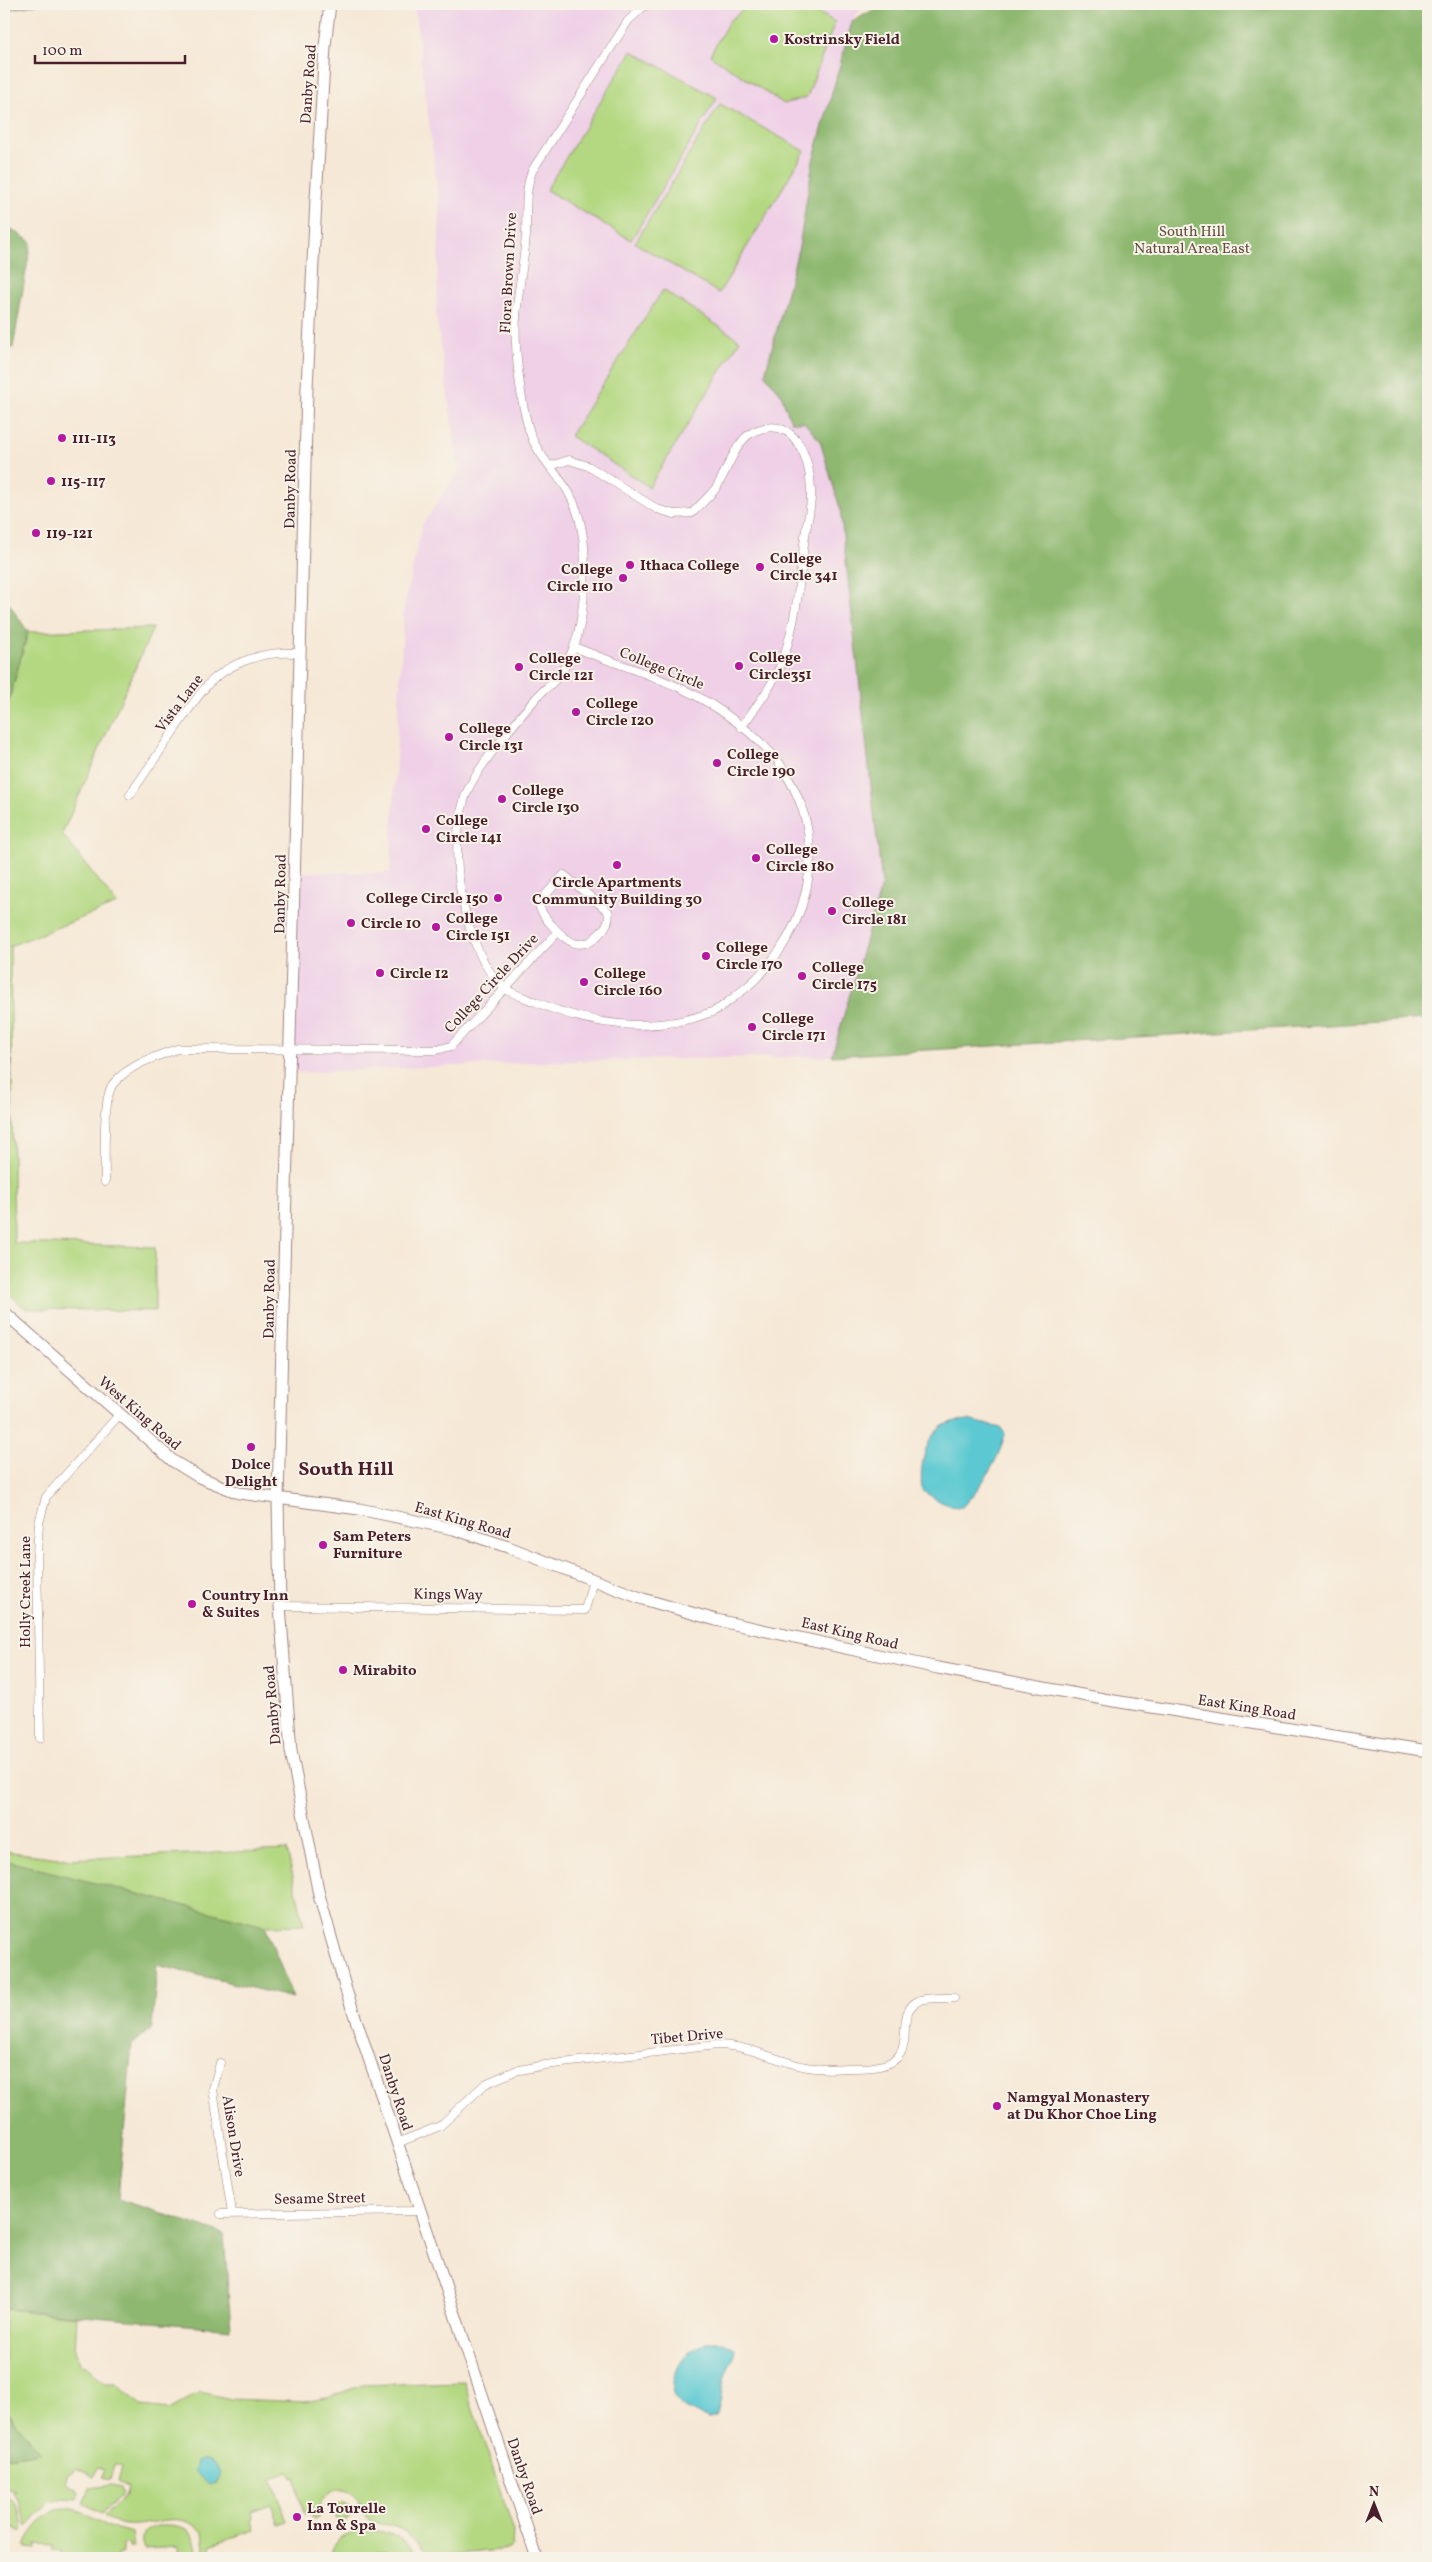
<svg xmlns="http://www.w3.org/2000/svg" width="1432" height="2562" font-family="Vollkorn,serif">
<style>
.built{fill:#efd0e7}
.green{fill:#b3d881;stroke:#7e7c56}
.forest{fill:#8eb86f;stroke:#6c6c4d}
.water{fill:#5cc9d2;stroke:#53747e}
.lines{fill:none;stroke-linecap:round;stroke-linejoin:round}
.street-casing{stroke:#a08480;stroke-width:9}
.secondary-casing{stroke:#a08480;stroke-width:13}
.street{stroke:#fff;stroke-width:8}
.secondary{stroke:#fff;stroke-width:11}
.poi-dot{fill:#b5179e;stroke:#f7f3e8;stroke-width:2}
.labels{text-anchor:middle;stroke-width:4;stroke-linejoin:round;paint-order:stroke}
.poi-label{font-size:15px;font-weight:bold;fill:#4a1f2b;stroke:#f7f3e8;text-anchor:start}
.street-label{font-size:15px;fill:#4a1f2b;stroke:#f7f3e8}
.park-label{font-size:15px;fill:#644d40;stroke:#f7f3e8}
.district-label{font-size:20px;font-weight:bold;fill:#4a1f2b;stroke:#f7f3e8}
</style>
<rect width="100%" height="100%" fill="#f7f3e8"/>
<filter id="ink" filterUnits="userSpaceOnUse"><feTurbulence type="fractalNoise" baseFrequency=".02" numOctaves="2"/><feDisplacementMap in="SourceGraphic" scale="10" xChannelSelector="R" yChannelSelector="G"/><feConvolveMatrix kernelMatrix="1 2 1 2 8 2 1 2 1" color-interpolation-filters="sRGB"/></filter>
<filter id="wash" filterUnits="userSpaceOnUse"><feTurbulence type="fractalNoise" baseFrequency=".0096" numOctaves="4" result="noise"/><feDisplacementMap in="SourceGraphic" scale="20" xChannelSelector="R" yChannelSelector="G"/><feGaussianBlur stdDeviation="1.12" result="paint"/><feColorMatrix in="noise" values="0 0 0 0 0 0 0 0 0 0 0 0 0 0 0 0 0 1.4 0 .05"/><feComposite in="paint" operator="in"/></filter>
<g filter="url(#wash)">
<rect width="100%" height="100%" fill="#f6e8d6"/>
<polygon class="built" points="414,4 864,4 852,22 813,161 799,247 765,374 781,394 791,422 804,422 820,441 840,508 882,884 832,1056 570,1061 290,1073 296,872 390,873 404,606 422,525 459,471 436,315 440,210"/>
<g class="green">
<polygon points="750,4 802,4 835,22 807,97 784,104 710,55 729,21"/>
<polygon points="632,51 717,98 631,240 546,190"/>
<polygon points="720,104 805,151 719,293 635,243"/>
<polygon points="663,290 740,340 649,487 570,436"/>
<polygon points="153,628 62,834 117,904 10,946 14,1243 155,1247 155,1311 26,1309 4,1289 4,718 28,632"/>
<polygon points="287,1850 304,1925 265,1926 278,1960 4,1971 4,1851 66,1859"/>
<path d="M4,2309L77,2316L75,2351L81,2364L91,2369L97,2378L106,2383H116L142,2406L169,2409L200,2392L231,2399L305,2402L330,2397L362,2385L464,2382L514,2532L513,2546L510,2549L435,2556C422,2552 416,2540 405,2532C392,2523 379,2525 369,2520C360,2515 363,2503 356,2496C338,2478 316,2496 319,2518L313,2520L308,2514L304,2515L295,2477L292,2478L289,2472L272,2478L287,2522L279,2525L272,2504L252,2511L253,2517L251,2521L254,2530L210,2545L214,2558H205L202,2532C178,2507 151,2528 125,2525C117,2524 111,2519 104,2515C113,2505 126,2502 128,2487L118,2482L122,2467L114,2465L110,2480L102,2478L104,2469L97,2467L94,2477L76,2468L67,2474L66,2483L79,2491L77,2499L65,2498L50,2502L27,2527L19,2501L13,2494L15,2491L4,2487V2457L39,2453L4,2407Z"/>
<polygon points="112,2485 121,2488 123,2495 101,2513 83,2503 89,2488"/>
<path d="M4,2495C19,2503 19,2510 23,2528L21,2532L4,2523Z"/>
<circle cx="342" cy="2512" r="9"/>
<path d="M68,2508L81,2511L109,2527L132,2533L134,2548H129V2544H122V2553H116V2558H63L62,2551L53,2550V2545L36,2544V2549L26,2548C23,2539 44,2517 52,2512C57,2509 62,2508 68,2508Z"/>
<path d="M162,2525C191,2525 193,2532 199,2558H179L178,2547L144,2549C137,2533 148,2528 162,2525Z"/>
<path d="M370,2530C389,2531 408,2540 418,2558H388L387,2552H375V2558H340L339,2554L330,2555C332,2536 354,2532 370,2530Z"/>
</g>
<g class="forest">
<polygon points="4,4 39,4 4,10"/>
<polygon points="883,4 1428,4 1428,1019 832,1056 882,884 840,508 820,441 804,422 791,422 781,394 765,374 799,247 813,161 852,22"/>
<polygon points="4,224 31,242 13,348 4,347"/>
<polygon points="4,596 28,632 4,718"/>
<polygon points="4,1860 265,1926 293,1998 157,1965 152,2028 132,2044 118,2199 224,2234 231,2329 4,2309"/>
<polygon points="4,2407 40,2453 4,2457"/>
</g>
<g class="water">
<path d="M968,1420L1001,1428L1005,1434C998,1463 982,1485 962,1507C947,1507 935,1499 922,1490C919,1467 925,1429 952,1422C957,1420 963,1421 968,1420Z"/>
<path d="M708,2342H722L735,2348C734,2358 729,2364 726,2374C721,2388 722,2403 716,2417L709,2419C698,2414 682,2409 675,2398C668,2387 677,2366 685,2357C690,2350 700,2346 708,2342Z"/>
<path d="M203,2460C214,2460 218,2466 220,2476L217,2483L209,2485L194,2471L197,2462Z"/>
</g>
</g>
<g filter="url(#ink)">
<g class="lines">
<defs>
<g id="street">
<path d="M550,466L569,460L588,466L657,509L674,514L692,513C700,505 709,497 716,488C726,473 736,440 753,432C795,412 810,459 811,491C812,506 807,522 805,536C800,576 797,618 784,656C775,683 758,705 741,727"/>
<path d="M574,647C605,660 636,669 666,682C706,697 745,725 774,756C779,761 783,769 787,776C833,850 806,943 738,994C730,1000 721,1009 712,1012C654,1034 591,1026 536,1002C527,998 514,995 506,989C476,967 461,905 458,870C456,846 458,820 465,797C474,770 517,720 537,697C544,689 554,683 560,674C578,649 583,618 584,588C586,555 585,522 569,493C558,474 540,458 532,438C521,410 514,348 516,317C518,290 524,263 526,235C527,213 524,193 532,171L628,21L646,4"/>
<path d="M130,795C144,774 159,753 173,732C183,718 193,702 204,689C226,662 268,649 301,654"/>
<path d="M564,875L608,911C612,924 599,935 590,942C585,943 580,945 574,943C563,939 538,914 539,902Z"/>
<path d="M105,1182C105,1163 102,1097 113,1084C129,1065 154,1057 177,1049L437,1050L451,1046L558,932"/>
<polyline points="280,1606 585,1610 593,1580"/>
<polyline points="40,1738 37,1554 39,1523 46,1497 119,1415"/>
<polyline points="220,2063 213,2089 232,2213"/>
<path d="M397,2143L440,2126L485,2084L515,2071L545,2065L717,2045C744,2045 769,2057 794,2064C813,2070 832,2069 851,2068C863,2068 877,2068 889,2063C918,2051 892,2012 920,2000C930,1997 944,1998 954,1998"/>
<polyline points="221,2214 420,2211"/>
</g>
<g id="secondary">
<polyline points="330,4 325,46 316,199 307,388 278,1498 280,1606 291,1751 319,1895 346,1990 537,2558"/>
<polyline points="4,1312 173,1461 199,1477 239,1493 359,1509 454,1529 508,1547 643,1599 716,1620 938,1668 1114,1701 1428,1751"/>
</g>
</defs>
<use href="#street" class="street-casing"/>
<use href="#secondary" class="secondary-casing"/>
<use href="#street" class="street"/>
<use href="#secondary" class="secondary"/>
</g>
</g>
<g class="poi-dot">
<circle cx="774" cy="39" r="5"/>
<circle cx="62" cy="438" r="5"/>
<circle cx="51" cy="481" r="5"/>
<circle cx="36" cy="533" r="5"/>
<circle cx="630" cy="565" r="5"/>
<circle cx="760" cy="567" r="5"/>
<circle cx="623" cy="578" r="5"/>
<circle cx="739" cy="666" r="5"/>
<circle cx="519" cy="667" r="5"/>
<circle cx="576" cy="712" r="5"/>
<circle cx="449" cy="737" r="5"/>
<circle cx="717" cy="763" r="5"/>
<circle cx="502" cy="799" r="5"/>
<circle cx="426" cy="829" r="5"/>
<circle cx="756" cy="858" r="5"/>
<circle cx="617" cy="865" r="5"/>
<circle cx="498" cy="898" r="5"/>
<circle cx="832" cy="911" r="5"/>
<circle cx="351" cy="923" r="5"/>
<circle cx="436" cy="927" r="5"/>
<circle cx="706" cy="956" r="5"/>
<circle cx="380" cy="973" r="5"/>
<circle cx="802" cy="976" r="5"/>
<circle cx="584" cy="982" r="5"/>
<circle cx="752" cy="1027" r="5"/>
<circle cx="251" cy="1447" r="5"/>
<circle cx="323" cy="1545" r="5"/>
<circle cx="192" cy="1604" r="5"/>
<circle cx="343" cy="1670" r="5"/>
<circle cx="997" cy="2106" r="5"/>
<circle cx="297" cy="2517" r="5"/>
</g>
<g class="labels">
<g class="poi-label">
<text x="784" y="44">Kostrinsky Field</text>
<text x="72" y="443">111-113</text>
<text x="61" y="486">115-117</text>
<text x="46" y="538">119-121</text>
<text x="770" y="563">College<tspan x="770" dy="17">Circle 341</tspan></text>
<text x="640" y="570">Ithaca College</text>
<text x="613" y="574" text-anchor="end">College<tspan x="613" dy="17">Circle 110</tspan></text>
<text x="749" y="662">College<tspan x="749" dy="17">Circle351</tspan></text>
<text x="529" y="663">College<tspan x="529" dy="17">Circle 121</tspan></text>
<text x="586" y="708">College<tspan x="586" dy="17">Circle 120</tspan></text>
<text x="459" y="733">College<tspan x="459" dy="17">Circle 131</tspan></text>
<text x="727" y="759">College<tspan x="727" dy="17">Circle 190</tspan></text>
<text x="512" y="795">College<tspan x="512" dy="17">Circle 130</tspan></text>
<text x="436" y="825">College<tspan x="436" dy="17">Circle 141</tspan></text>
<text x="766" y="854">College<tspan x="766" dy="17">Circle 180</tspan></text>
<text x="617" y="887" text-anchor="middle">Circle Apartments<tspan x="617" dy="17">Community Building 30</tspan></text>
<text x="488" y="903" text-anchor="end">College Circle 150</text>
<text x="842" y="907">College<tspan x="842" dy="17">Circle 181</tspan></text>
<text x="446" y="923">College<tspan x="446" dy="17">Circle 151</tspan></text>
<text x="361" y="928">Circle 10</text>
<text x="716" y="952">College<tspan x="716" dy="17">Circle 170</tspan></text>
<text x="812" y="972">College<tspan x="812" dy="17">Circle 175</tspan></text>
<text x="390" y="978">Circle 12</text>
<text x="594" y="978">College<tspan x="594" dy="17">Circle 160</tspan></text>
<text x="762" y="1023">College<tspan x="762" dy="17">Circle 171</tspan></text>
<text x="251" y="1469" text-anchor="middle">Dolce<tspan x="251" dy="17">Delight</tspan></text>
<text x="333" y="1541">Sam Peters<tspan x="333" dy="17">Furniture</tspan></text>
<text x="202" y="1600">Country Inn<tspan x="202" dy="17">&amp; Suites</tspan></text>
<text x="353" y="1675">Mirabito</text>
<text x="1007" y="2102">Namgyal Monastery<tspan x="1007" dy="17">at Du Khor Choe Ling</tspan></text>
<text x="307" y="2513">La Tourelle<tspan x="307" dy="17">Inn &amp; Spa</tspan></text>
</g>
<g class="street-label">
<text transform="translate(308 84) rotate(-86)" y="5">Danby Road</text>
<text transform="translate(508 273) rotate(-87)" y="5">Flora Brown Drive</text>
<text transform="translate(290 489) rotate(-89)" y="5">Danby Road</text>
<text transform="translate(662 668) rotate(22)" y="5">College Circle</text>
<text transform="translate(179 703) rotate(-53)" y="5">Vista Lane</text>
<text transform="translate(280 894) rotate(-89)" y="5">Danby Road</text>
<text transform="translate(491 983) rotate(-47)" y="5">College Circle Drive</text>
<text transform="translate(269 1299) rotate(-89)" y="5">Danby Road</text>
<text transform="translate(140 1413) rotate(41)" y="5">West King Road</text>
<text transform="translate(463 1520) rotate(16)" y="5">East King Road</text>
<text transform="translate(25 1592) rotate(-90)" y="5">Holly Creek Lane</text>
<text transform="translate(448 1594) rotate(1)" y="5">Kings Way</text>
<text transform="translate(850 1633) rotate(13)" y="5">East King Road</text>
<text transform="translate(272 1705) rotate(-95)" y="5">Danby Road</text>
<text transform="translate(1247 1707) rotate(9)" y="5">East King Road</text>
<text transform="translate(687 2036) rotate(-5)" y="5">Tibet Drive</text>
<text transform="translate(396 2092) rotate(72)" y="5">Danby Road</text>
<text transform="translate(234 2136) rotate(81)" y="5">Alison Drive</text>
<text transform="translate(320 2198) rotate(-1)" y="5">Sesame Street</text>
<text transform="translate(525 2476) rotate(71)" y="5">Danby Road</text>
</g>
<g class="park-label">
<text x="1192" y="236">South Hill<tspan x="1192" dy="17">Natural Area East</tspan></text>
</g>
<g class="district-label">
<text x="346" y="1475">South Hill</text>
</g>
</g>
<rect width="1432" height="2562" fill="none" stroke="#f7f3e8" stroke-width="20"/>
<g transform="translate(1374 2504)" stroke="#f7f3e8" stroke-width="4" paint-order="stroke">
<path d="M0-4L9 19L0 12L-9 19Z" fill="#4a1f2b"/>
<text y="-8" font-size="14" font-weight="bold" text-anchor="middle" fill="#4a1f2b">N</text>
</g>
<path d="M35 55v8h150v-8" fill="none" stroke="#4a1f2b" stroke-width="2.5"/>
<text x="42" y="55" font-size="15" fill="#4a1f2b" stroke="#f7f3e8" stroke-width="4" paint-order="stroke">100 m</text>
</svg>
